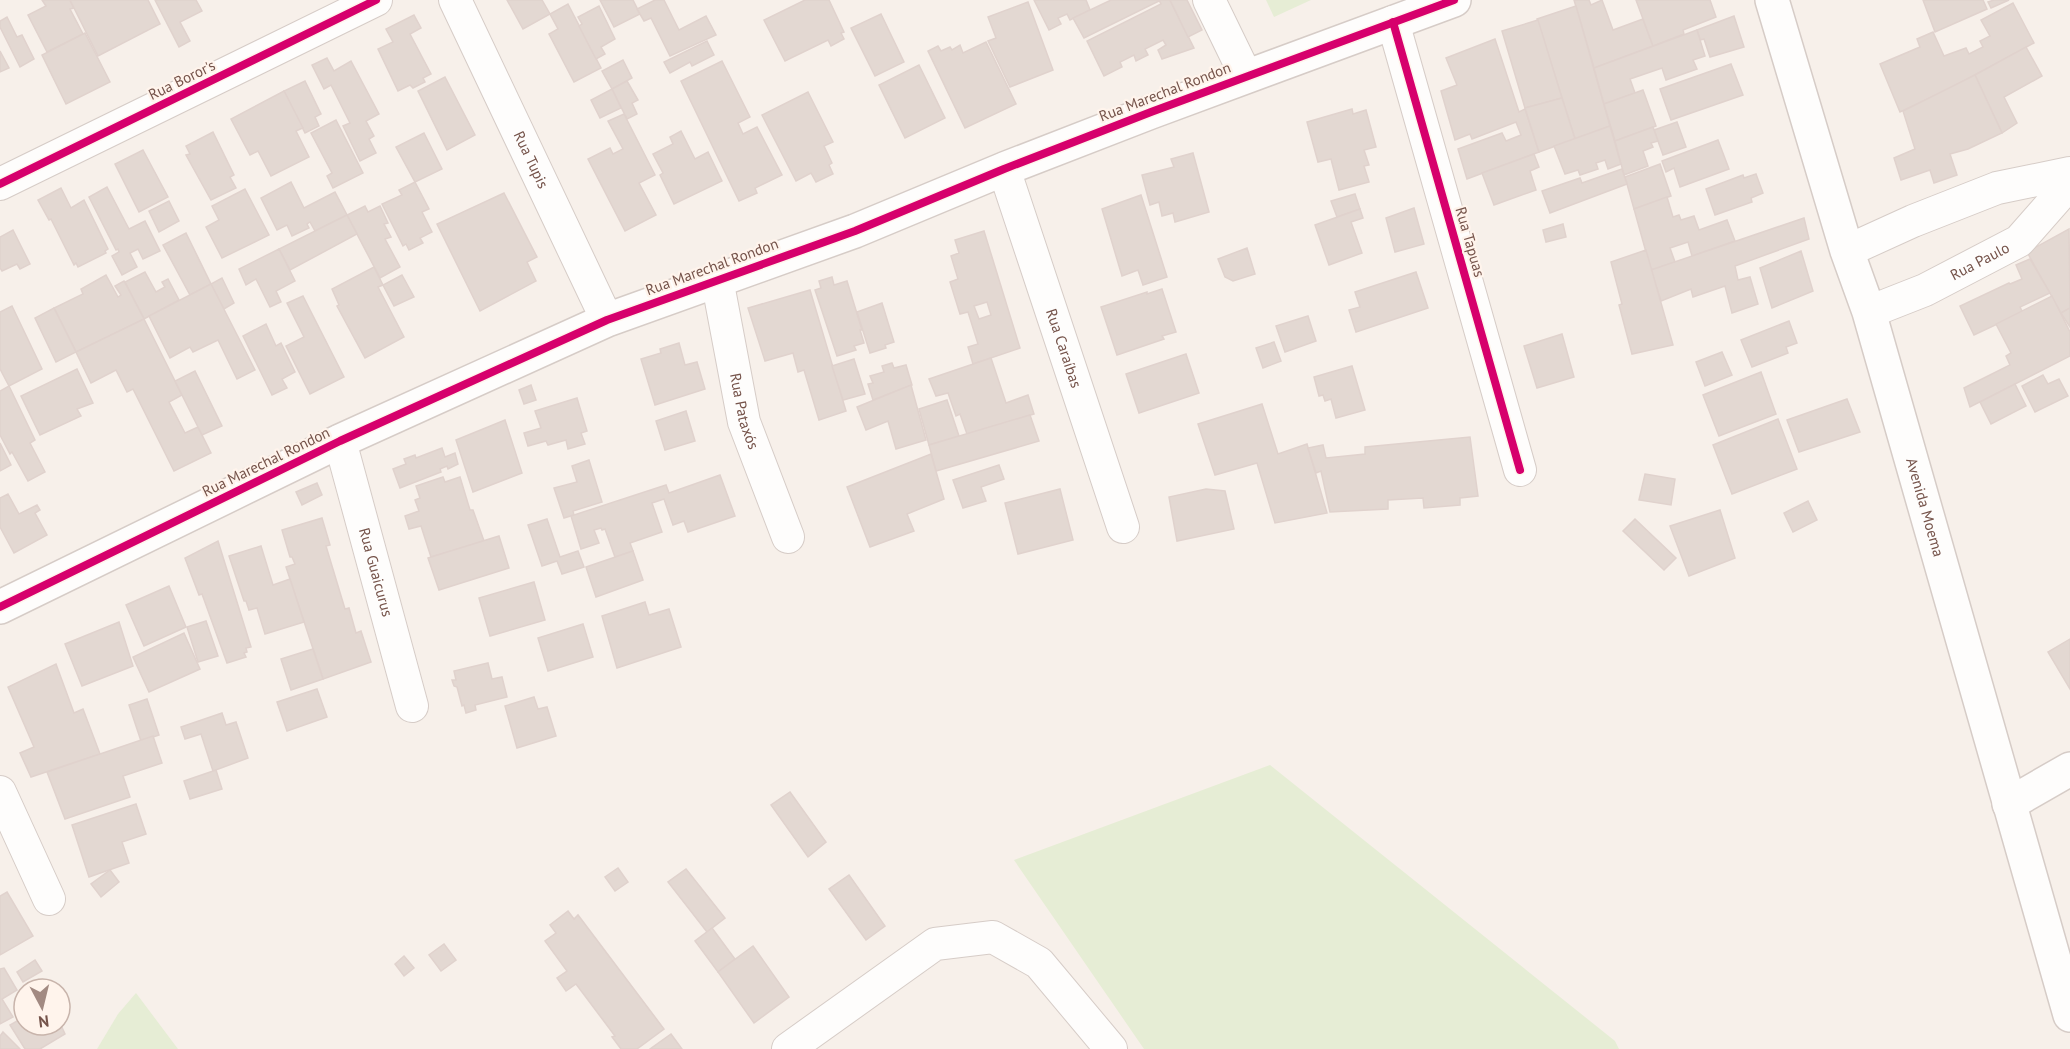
<svg xmlns="http://www.w3.org/2000/svg" width="2070" height="1049" font-family="'PT Sans',sans-serif">
<style>
.green{fill:#e6edd5}
.building{fill:#e3d8d2;stroke:#e0d2cd;stroke-width:1.5;fill-rule:evenodd}
.lines{fill:none;stroke-linecap:round;stroke-linejoin:round}
.street-casing{stroke:#d6ccc7;stroke-width:34}
.secondary-casing{stroke:#d6ccc7;stroke-width:36}
.street{stroke:#fefdfc;stroke-width:32}
.secondary{stroke:#fefdfc;stroke-width:33}
.cycleway-casing{stroke:#fff4ec;stroke-width:11}
.cycleway{stroke:#d6006c;stroke-width:8}
.labels{text-anchor:middle;stroke-width:4.5;stroke-linejoin:round;paint-order:stroke}
.street-label{font-size:15px;fill:#75534a;stroke:#fff4ec}
</style>
<rect width="100%" height="100%" fill="#f7f0ea"/>
<g class="green">
<polygon points="1266,0 1311,0 1274,17"/>
<polygon points="1270,765 1615,1041 1619,1049 1144,1049 1014,860"/>
<polygon points="136,993 178,1049 97,1049 118,1014"/>
</g>
<g class="building">
<polygon points="42,0 70,0 74,8 70,9 83,34 47,52 28,15 46,6"/>
<polygon points="70,0 148,0 160,24 98,56"/>
<polygon points="155,0 196,0 202,11 180,22 190,41 179,47"/>
<polygon points="507,0 542,0 550,14 523,29"/>
<polygon points="600,0 633,0 640,14 614,27"/>
<polygon points="655,0 664,0 679,30 706,16 716,35 670,56 651,18 644,21 637,9"/>
<polygon points="805,0 829,0 844,32 841,33 844,39 831,46 828,40 785,61 764,20"/>
<polygon points="1034,0 1086,0 1090,10 1070,20 1067,14 1058,18 1061,24 1049,30"/>
<polygon points="1111,0 1159,0 1159,1 1084,38 1073,18"/>
<polygon points="1159,0 1170,0 1194,48 1162,59 1158,50 1166,45 1163,40 1145,49 1148,55 1136,61 1134,55 1120,62 1122,67 1104,76 1087,41 1161,4"/>
<polygon points="1170,0 1187,0 1202,30 1188,37"/>
<polygon points="1574,0 1589,0 1591,5 1602,0 1613,30 1643,19 1653,46 1594,68"/>
<polygon points="1636,0 1710,0 1716,17 1683,30 1684,34 1653,46"/>
<polygon points="1923,0 1983,0 1987,9 1935,32"/>
<polygon points="1994,0 2009,0 1991,8 1988,2"/>
<polygon points="1028,2 1053,70 1010,87 988,41 996,38 988,17"/>
<polygon points="2013,3 2034,43 1945,91 1900,112 1880,64 1920,47 1917,39 1933,32 1944,56 1966,48 1969,54 1983,47 1980,41 1990,36 1981,20"/>
<polygon points="568,4 601,68 574,82 549,34 558,29 550,14"/>
<polygon points="599,6 615,39 601,47 605,54 596,59 579,26 582,24 578,17"/>
<polygon points="1576,6 1610,126 1575,139 1537,19"/>
<polygon points="881,14 904,62 875,76 851,28"/>
<polygon points="414,15 421,28 410,34 431,74 423,78 425,82 413,88 410,85 398,91 378,49 393,42 386,29"/>
<polygon points="1734,16 1744,47 1710,57 1704,39 1700,40 1697,30"/>
<polygon points="7,17 17,37 22,35 34,59 20,67 0,27 0,21"/>
<polygon points="1538,20 1562,98 1525,108 1502,31"/>
<polygon points="1697,30 1705,56 1693,60 1697,69 1666,80 1662,68 1630,79 1635,93 1604,104 1594,68"/>
<polygon points="85,33 110,82 66,104 42,55"/>
<polygon points="1495,39 1519,112 1525,109 1539,152 1467,179 1458,149 1502,133 1506,141 1521,135 1516,122 1472,139 1470,134 1455,140 1441,91 1457,85 1446,58"/>
<polygon points="707,41 714,55 692,66 690,62 670,73 664,62"/>
<polygon points="986,42 1016,104 965,128 928,51 938,46 941,51 950,47 952,50 960,45 963,53"/>
<polygon points="2026,47 2042,76 2004,97 2017,123 2002,133 1975,75"/>
<polygon points="0,51 9,68 0,72"/>
<polygon points="327,58 334,71 351,61 379,114 366,121 374,136 369,139 376,153 360,161 343,126 350,123 331,85 324,89 312,65"/>
<polygon points="623,60 632,78 612,89 602,71"/>
<polygon points="722,61 750,117 738,123 743,134 757,127 782,175 755,188 757,193 739,201 681,81"/>
<polygon points="1731,64 1743,95 1671,120 1660,89"/>
<polygon points="919,65 945,118 905,138 879,85"/>
<polygon points="1975,75 2002,133 1968,149 1950,154 1957,175 1934,183 1930,170 1901,180 1894,158 1915,149 1903,111"/>
<polygon points="445,77 475,135 447,150 418,91"/>
<polygon points="305,81 321,114 315,117 319,126 305,133 284,91"/>
<polygon points="627,81 638,100 632,103 637,114 627,119 612,89"/>
<polygon points="612,89 621,108 600,118 591,100"/>
<polygon points="1643,90 1656,126 1615,141 1604,104"/>
<polygon points="284,91 303,128 296,131 309,157 271,176 258,151 250,155 231,119"/>
<polygon points="808,92 833,142 824,146 832,163 829,165 833,174 816,182 811,173 796,181 762,115"/>
<polygon points="1562,98 1575,139 1539,152 1525,108"/>
<polygon points="1352,109 1353,114 1366,110 1376,147 1364,150 1369,165 1364,166 1369,182 1339,190 1331,159 1318,162 1307,122"/>
<polygon points="624,114 655,175 639,183 656,215 625,231 588,159 610,148 613,154 623,149 608,121"/>
<polygon points="336,120 363,173 333,188 327,176 332,173 311,133"/>
<polygon points="1677,122 1686,147 1663,155 1654,130"/>
<polygon points="1610,126 1621,164 1608,169 1605,160 1596,163 1598,169 1580,175 1578,170 1565,174 1554,146"/>
<polygon points="1653,127 1658,141 1651,143 1653,147 1643,151 1648,166 1624,175 1615,141"/>
<polygon points="681,131 695,159 708,152 722,181 674,204 660,175 663,173 653,154 673,144 670,137"/>
<polygon points="213,132 234,175 230,177 236,188 211,200 186,155 190,154 186,146"/>
<polygon points="424,133 442,169 415,182 396,147"/>
<polygon points="1718,140 1729,169 1680,187 1674,168 1666,172 1662,161"/>
<polygon points="143,150 168,197 139,212 115,164"/>
<polygon points="1193,153 1209,212 1175,222 1173,213 1162,216 1159,202 1150,205 1142,175 1174,167 1171,159"/>
<polygon points="1534,154 1539,167 1530,171 1536,190 1494,205 1482,173"/>
<polygon points="1660,164 1671,196 1634,209 1625,177"/>
<polygon points="1622,169 1627,184 1550,213 1542,191 1580,178 1582,183"/>
<polygon points="1756,174 1763,193 1751,198 1752,202 1715,215 1706,189 1743,175 1744,178"/>
<polygon points="291,182 304,208 335,192 347,215 315,231 310,222 307,224 309,228 292,236 287,225 277,230 261,198"/>
<polygon points="415,182 429,209 422,212 432,232 420,238 423,243 409,250 406,244 403,246 382,204 402,195 399,190"/>
<polygon points="107,187 129,229 145,221 160,251 143,259 138,249 130,253 137,267 122,275 112,256 119,252 118,249 116,250 89,197"/>
<polygon points="61,188 71,208 84,200 108,249 105,251 106,253 78,267 76,263 74,265 51,219 49,220 38,200"/>
<polygon points="245,189 269,235 222,258 206,227 219,220 212,206"/>
<polygon points="504,193 537,257 527,262 536,281 480,311 437,224"/>
<polygon points="1355,194 1360,209 1337,217 1331,201"/>
<polygon points="1141,195 1167,277 1143,285 1138,270 1122,276 1102,209"/>
<polygon points="1667,197 1673,217 1679,215 1681,220 1694,216 1699,230 1727,220 1735,241 1692,256 1688,242 1670,248 1675,262 1651,270 1634,209"/>
<polygon points="169,201 179,221 159,232 149,211"/>
<polygon points="365,206 368,212 380,206 388,223 384,224 391,237 385,239 400,267 380,278 347,215"/>
<polygon points="1414,208 1424,244 1395,252 1386,218"/>
<polygon points="1360,209 1363,218 1351,222 1362,253 1329,265 1315,225"/>
<polygon points="347,215 357,234 290,270 279,249"/>
<polygon points="1804,218 1809,239 1735,266 1738,280 1750,277 1758,304 1732,313 1725,286 1693,297 1691,289 1661,301 1651,270"/>
<polygon points="1563,224 1566,237 1546,242 1543,230"/>
<polygon points="2069,229 2070,308 2061,313 2027,252"/>
<polygon points="13,230 30,264 20,269 17,264 2,271 0,268 0,237"/>
<path d="M984,231L1020,348L973,364L968,347L978,344L968,312L960,314L950,282L958,279L951,256L959,253L955,240ZM987,302L991,315L979,319L974,306Z"/>
<polygon points="186,233 211,284 190,295 163,245"/>
<polygon points="1247,248 1255,274 1233,281 1225,277 1218,259"/>
<polygon points="279,249 295,281 276,291 281,302 270,307 256,279 246,285 239,269"/>
<polygon points="1646,250 1673,345 1632,354 1619,305 1622,304 1611,262"/>
<polygon points="1801,251 1813,291 1772,308 1760,268"/>
<polygon points="2030,259 2050,293 2020,307 2022,311 2021,313 1974,335 1960,306 2009,283 2010,284 2022,279 2016,265"/>
<polygon points="374,267 383,285 378,287 404,337 365,358 337,306 339,305 332,289"/>
<polygon points="145,272 156,292 165,287 162,282 168,279 179,300 144,319 125,282"/>
<polygon points="1416,272 1428,308 1356,332 1349,310 1360,307 1355,292"/>
<polygon points="106,275 118,297 121,295 115,286 124,281 144,319 76,352 54,308 83,294 81,289"/>
<polygon points="402,275 414,297 394,306 383,285"/>
<polygon points="832,277 834,285 847,281 862,330 860,330 864,343 854,346 856,350 837,356 815,290 821,288 819,281"/>
<polygon points="222,278 234,303 224,309 211,284"/>
<polygon points="211,284 255,370 237,379 218,340 193,352 190,347 170,358 149,316"/>
<polygon points="1162,289 1176,332 1162,336 1164,339 1117,355 1101,307 1147,292 1147,294"/>
<polygon points="810,290 846,411 819,420 804,370 798,372 793,353 765,361 748,308"/>
<polygon points="303,296 344,377 310,394 286,346 304,337 287,303"/>
<polygon points="2052,296 2070,332 2070,356 1970,407 1964,388 2010,365 2006,356 2011,353 1996,324"/>
<polygon points="882,303 894,342 885,345 886,348 870,353 857,312"/>
<polygon points="12,306 42,369 9,386 0,369 0,312"/>
<polygon points="54,308 76,352 56,362 35,318"/>
<polygon points="2070,308 2070,327 2061,313"/>
<polygon points="1308,316 1316,341 1285,352 1276,326"/>
<polygon points="144,319 182,395 169,402 185,433 198,427 211,453 174,471 133,389 127,392 116,370 91,383 76,352"/>
<polygon points="1789,321 1797,343 1786,347 1788,353 1752,367 1741,340"/>
<polygon points="266,324 276,346 281,343 295,372 282,379 287,388 272,395 243,336"/>
<polygon points="1562,334 1574,377 1537,388 1524,346"/>
<polygon points="1274,342 1281,361 1263,368 1256,348"/>
<polygon points="679,343 685,365 697,362 705,389 655,405 641,359 661,353 660,349"/>
<polygon points="1722,352 1732,375 1705,386 1696,362"/>
<polygon points="1186,354 1199,393 1139,413 1126,374"/>
<polygon points="991,358 1006,403 1028,395 1034,414 967,434 960,414 956,416 948,393 936,396 929,379"/>
<polygon points="854,359 865,394 843,400 832,366"/>
<polygon points="892,363 894,368 906,365 912,385 873,400 868,384 873,383 870,376 884,372 882,366"/>
<polygon points="1352,366 1365,410 1336,418 1331,399 1325,401 1323,395 1319,396 1314,377"/>
<polygon points="77,369 93,403 77,409 81,416 40,435 21,396"/>
<polygon points="195,371 222,426 202,435 175,381"/>
<polygon points="1761,372 1776,414 1719,436 1703,395"/>
<polygon points="2043,375 2048,384 2059,379 2068,396 2035,412 2022,386"/>
<polygon points="2015,384 2026,406 1991,424 1980,402"/>
<polygon points="531,385 536,400 524,404 519,390"/>
<polygon points="911,385 926,440 896,449 888,421 866,430 857,407"/>
<polygon points="9,386 35,440 30,443 45,472 28,481 12,452 10,454 0,435 0,391"/>
<polygon points="577,398 587,431 581,433 585,444 568,449 566,440 548,445 546,441 528,446 524,433 541,428 535,411"/>
<polygon points="1847,399 1860,432 1799,452 1787,420"/>
<polygon points="947,400 959,436 929,445 919,409"/>
<polygon points="1262,404 1278,454 1307,444 1327,513 1275,523 1257,463 1215,475 1198,424"/>
<polygon points="686,411 695,441 665,450 656,421"/>
<polygon points="1030,415 1039,441 936,471 929,445"/>
<polygon points="1778,419 1797,469 1732,494 1713,445"/>
<polygon points="505,420 522,473 473,492 456,440"/>
<polygon points="1470,437 1478,496 1460,498 1460,505 1424,508 1423,498 1388,500 1388,509 1330,512 1321,471 1316,473 1308,448 1323,445 1326,458 1365,454 1365,447"/>
<polygon points="0,443 11,465 0,471"/>
<polygon points="442,448 445,457 455,453 458,464 448,469 447,466 440,469 441,472 400,488 393,469 406,464 404,459 415,455 416,458"/>
<polygon points="931,454 944,499 907,514 914,531 870,547 847,487"/>
<polygon points="589,460 602,502 573,511 574,515 564,518 554,488 577,482 572,466"/>
<polygon points="999,465 1004,479 981,487 986,501 963,508 953,480"/>
<polygon points="1645,474 1675,479 1671,505 1639,500"/>
<polygon points="720,475 735,516 688,532 684,521 673,525 664,499 652,503 662,532 630,543 633,551 615,557 605,529 602,530 601,528 594,530 599,543 581,549 571,516 666,485 669,493"/>
<polygon points="443,477 445,482 460,477 470,510 473,510 484,541 431,557 421,526 409,529 405,516 419,511 415,500 420,498 416,486"/>
<polygon points="317,483 322,495 302,505 296,492"/>
<polygon points="1060,489 1073,540 1018,554 1005,503"/>
<polygon points="1206,489 1225,491 1234,529 1177,541 1169,497"/>
<polygon points="8,494 19,514 37,505 40,510 35,513 47,535 14,553 0,527 0,498"/>
<polygon points="1808,501 1817,520 1793,532 1784,513"/>
<polygon points="1720,510 1735,558 1689,576 1670,526"/>
<polygon points="322,518 330,545 326,546 345,609 349,608 356,633 361,631 371,662 323,679 286,567 295,564 292,557 290,557 282,530"/>
<polygon points="547,519 560,557 578,551 584,567 562,574 557,561 542,566 528,525"/>
<polygon points="1635,519 1676,558 1664,570 1623,531"/>
<polygon points="499,536 509,568 439,590 428,558"/>
<polygon points="218,541 251,647 246,648 247,652 244,653 246,657 227,663 202,594 199,595 185,558"/>
<polygon points="261,546 273,585 290,579 304,622 265,634 257,608 249,610 246,601 244,601 229,556"/>
<polygon points="633,551 643,580 596,597 586,567"/>
<polygon points="534,582 545,620 490,636 479,598"/>
<polygon points="169,586 186,627 144,646 126,605"/>
<polygon points="645,602 649,615 669,609 681,647 617,668 602,616"/>
<polygon points="206,621 218,656 198,662 187,627"/>
<polygon points="119,622 133,666 82,686 65,644"/>
<polygon points="583,624 593,657 548,671 538,638"/>
<polygon points="184,633 200,669 149,692 133,657"/>
<polygon points="2070,639 2070,689 2048,652"/>
<polygon points="313,649 323,679 291,690 281,659"/>
<polygon points="488,663 492,679 502,677 507,697 475,705 476,710 466,713 464,705 462,706 457,687 454,686 452,680 456,680 454,671"/>
<polygon points="56,664 74,713 83,709 100,754 31,777 20,753 34,747 8,687"/>
<polygon points="317,689 327,717 287,731 277,702"/>
<polygon points="534,697 538,709 547,707 556,736 517,748 505,706"/>
<polygon points="147,699 159,735 141,741 129,705"/>
<polygon points="222,713 226,725 236,722 248,758 213,771 201,734 185,739 181,727"/>
<polygon points="153,736 162,763 123,776 130,797 65,819 47,772"/>
<polygon points="216,770 222,789 190,799 184,781"/>
<polygon points="790,792 826,842 808,857 771,805"/>
<polygon points="136,804 146,834 122,842 129,863 89,877 72,825"/>
<polygon points="618,868 628,882 615,891 605,877"/>
<polygon points="686,869 725,918 707,932 668,882"/>
<polygon points="110,870 119,882 101,897 91,884"/>
<polygon points="849,875 885,926 866,940 829,889"/>
<polygon points="7,892 33,936 0,955 0,896"/>
<polygon points="568,911 574,919 578,915 664,1029 637,1049 621,1049 612,1037 615,1036 576,984 566,991 557,978 567,971 545,941 556,933 550,925"/>
<polygon points="712,928 735,959 718,972 695,941"/>
<polygon points="444,944 456,960 441,971 429,955"/>
<polygon points="753,946 789,997 754,1023 718,972"/>
<polygon points="404,956 414,968 404,976 395,964"/>
<polygon points="35,960 42,971 23,982 17,972"/>
<polygon points="4,968 17,990 2,999 13,1017 0,1024 0,969"/>
<polygon points="24,1017 24,1025 60,1025 60,1023 65,1034 40,1049 25,1049 10,1025"/>
<polygon points="3,1032 20,1049 0,1049 0,1036"/>
<polygon points="671,1034 682,1049 650,1049"/>
</g>
<g class="lines">
<defs>
<g id="street">
<path id="s1" d="M455,0L607,320"/>
<polyline points="1209,0 1246,76"/>
<polyline points="1393,22 1520,470"/>
<path id="s2" d="M1004,169L1123,527"/>
<polyline points="0,184 376,0"/>
<polyline points="1847,251 1913,221 1997,188 2070,173"/>
<path id="s3" d="M717,279L744,422L788,537"/>
<path id="s4" d="M1869,312L1925,290L2019,241L2070,183"/>
<path id="s5" d="M340,441L412,706"/>
<polyline points="0,792 49,899"/>
<polyline points="788,1049 935,944 993,937 1039,963 1111,1049"/>
</g>
<g id="secondary">
<path id="s6" d="M1772,0L1847,251L1869,312L2070,1015"/>
<polyline points="0,607 340,441 607,320 855,231 1004,169 1151,112 1454,0"/>
<polyline points="2009,804 2070,769"/>
</g>
</defs>
<use href="#street" class="street-casing"/>
<use href="#secondary" class="secondary-casing"/>
<use href="#street" class="street"/>
<use href="#secondary" class="secondary"/>
<defs>
<g id="cycleway">
<polyline points="1393,22 1520,470"/>
<polyline points="0,184 376,0"/>
<polyline points="0,607 340,441 607,320 855,231 1004,169 1151,112 1454,0"/>
</g>
</defs>
<use href="#cycleway" class="cycleway-casing"/>
<use href="#cycleway" class="cycleway"/>
</g>
<g class="labels">
<g class="street-label">
<text transform="translate(182 80) rotate(-26)" y="5">Rua Boror's</text>
<text transform="translate(1165 92) rotate(-21)" y="5">Rua Marechal Rondon</text>
<text dy="5" stroke="none"><textPath href="#s1" startOffset="177">Rua Tupis</textPath></text>
<text transform="translate(1470 242) rotate(74)" y="5">Rua Tapuas</text>
<text dy="5" stroke="none"><textPath href="#s4" startOffset="122">Rua Paulo</textPath></text>
<text transform="translate(712 267) rotate(-20)" y="5">Rua Marechal Rondon</text>
<text dy="5" stroke="none"><textPath href="#s2" startOffset="189">Rua Caraíbas</textPath></text>
<text dy="5" stroke="none"><textPath href="#s3" startOffset="135">Rua Pataxós</textPath></text>
<text transform="translate(266 462) rotate(-26)" y="5">Rua Marechal Rondon</text>
<text dy="5" stroke="none"><textPath href="#s6" startOffset="530">Avenida Moema</textPath></text>
<text dy="5" stroke="none"><textPath href="#s5" startOffset="136">Rua Guaicurus</textPath></text>
</g>
</g>
<g transform="translate(42 1007) rotate(173)"><circle r="28" fill="#fff4ec" stroke="#c8b4ab" stroke-width="1.5"/>
<path d="M0-4.5L10 22L0 15L-10 22Z" fill="#a28a82"/>
<text y="-9" font-size="16" font-weight="bold" text-anchor="middle" fill="#75534a">N</text>
</g>
</svg>
